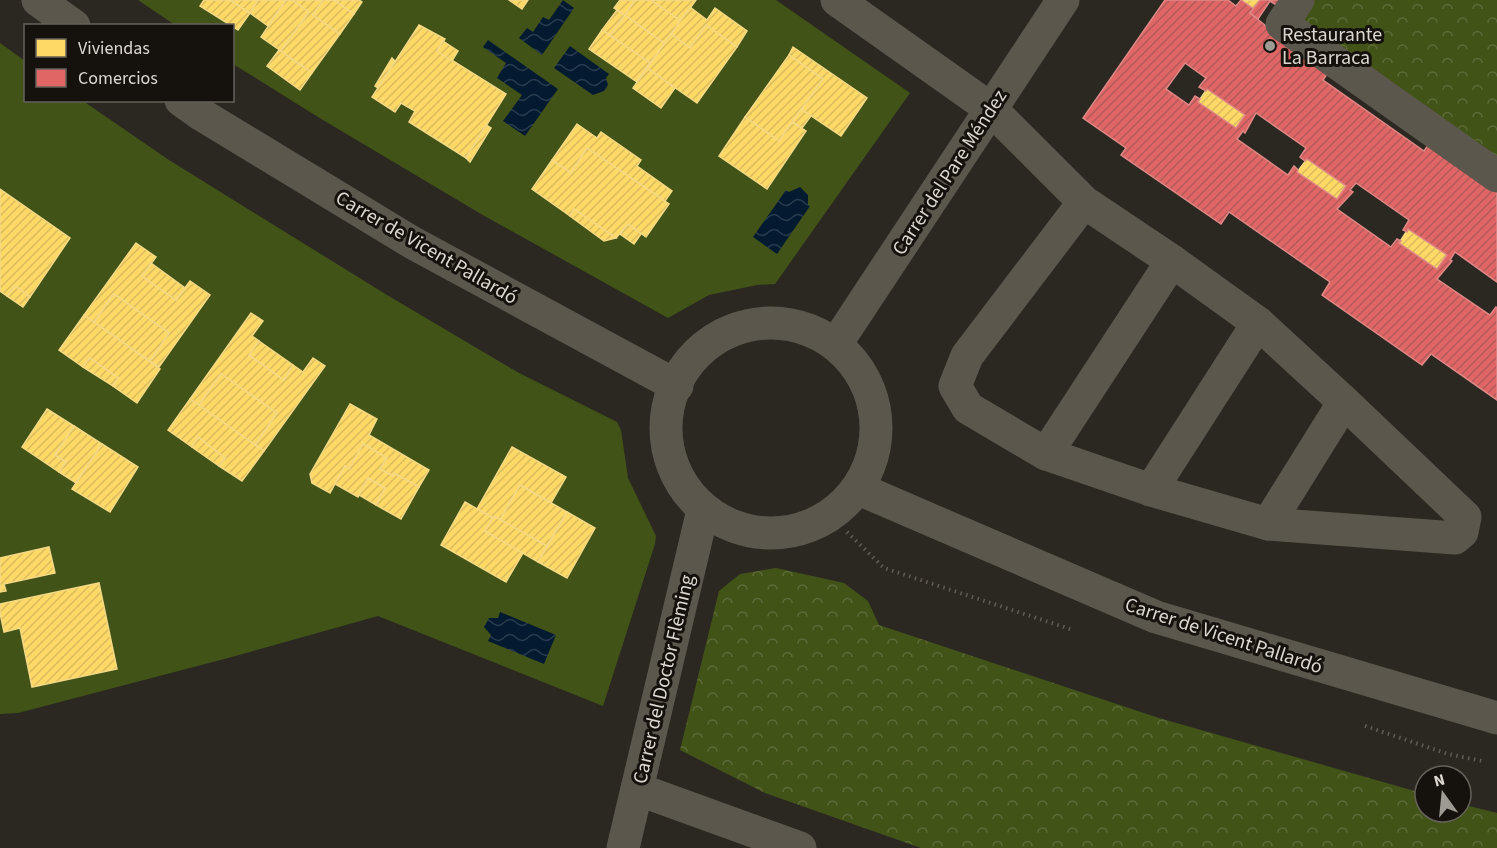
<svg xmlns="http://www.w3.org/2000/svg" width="1497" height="848" font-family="'Source Sans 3',sans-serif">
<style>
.green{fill:#425317}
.park{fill:url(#park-crowns)}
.water{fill:url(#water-waves)}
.homes{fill:url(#homes-hatch);stroke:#f4d986;stroke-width:1.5}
.shops{fill:url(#shops-hatch);stroke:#df8886;stroke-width:1.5;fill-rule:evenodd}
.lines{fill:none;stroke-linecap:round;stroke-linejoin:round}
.path{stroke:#605c54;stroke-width:4;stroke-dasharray:1.5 4.5;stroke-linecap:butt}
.minor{stroke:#5b574d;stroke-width:33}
.poi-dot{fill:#9e9a94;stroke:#15120d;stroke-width:2}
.labels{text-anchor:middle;stroke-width:6;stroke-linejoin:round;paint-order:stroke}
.poi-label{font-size:20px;fill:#dcd8d1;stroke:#15120d;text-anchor:start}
.street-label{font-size:20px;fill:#dcd8d1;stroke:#15120d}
</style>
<defs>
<pattern id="park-crowns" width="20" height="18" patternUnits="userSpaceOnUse" patternTransform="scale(1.5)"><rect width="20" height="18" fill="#425317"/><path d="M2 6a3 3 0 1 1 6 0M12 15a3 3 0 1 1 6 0" fill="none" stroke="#5d6b38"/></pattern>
<pattern id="water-waves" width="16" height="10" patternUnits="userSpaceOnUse" patternTransform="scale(1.5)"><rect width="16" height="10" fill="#041a31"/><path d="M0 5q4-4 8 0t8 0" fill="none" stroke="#283b4e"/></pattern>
<pattern id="homes-hatch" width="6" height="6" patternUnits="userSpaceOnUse" patternTransform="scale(1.5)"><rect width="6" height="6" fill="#ffd966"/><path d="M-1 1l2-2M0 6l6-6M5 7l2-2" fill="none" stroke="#d9bb5e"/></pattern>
<pattern id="shops-hatch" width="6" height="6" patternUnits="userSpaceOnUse" patternTransform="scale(1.5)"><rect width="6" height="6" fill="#e06666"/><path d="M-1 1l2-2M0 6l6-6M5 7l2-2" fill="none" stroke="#b15b5a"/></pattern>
</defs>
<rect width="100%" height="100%" fill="#2b2822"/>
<g class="green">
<polygon points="138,0 776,0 910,93 775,284 757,285 709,295 668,318 481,214 318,117 233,64 232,26 175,25"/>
<polygon points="0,43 25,61 26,100 83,101 169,160 387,295 519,373 617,422 621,430 628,478 656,536 655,544 603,706 378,616 228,658 18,713 0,714"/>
</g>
<g class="park">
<polygon points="1313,0 1497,0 1497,163 1298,22"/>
<polygon points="776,568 844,583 868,601 879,625 1159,718 1425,794 1425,812 1461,812 1461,804 1497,813 1497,848 921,848 765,793 680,750 719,591 740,574"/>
</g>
<g class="water">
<polygon points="563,0 574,8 542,55 519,38 527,28 533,32 543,17 549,20"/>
<polygon points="488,40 558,89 525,136 503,121 522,95 497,78 506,63 483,47"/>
<polygon points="570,46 609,74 606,78 608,85 604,91 593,95 554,68"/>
<polygon points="800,187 808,195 808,205 810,206 777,254 753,237 786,190 789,192"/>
<polygon points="500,612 556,635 544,664 488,641 491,635 484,627 489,618 498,618"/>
</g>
<g class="homes">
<polygon points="204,0 230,0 250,13 238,30 200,6"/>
<polygon points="230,0 258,0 250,13"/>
<polygon points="258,0 286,0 268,26 250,13"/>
<polygon points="286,0 292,0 309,12 281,51 261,37"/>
<polygon points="292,0 323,0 313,15 340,34 312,73 281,51 309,12"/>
<polygon points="323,0 334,0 354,14 340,34 313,15"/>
<polygon points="334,0 359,0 362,2 354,14"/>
<polygon points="509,0 528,0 522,9"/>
<polygon points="620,0 635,0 625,15 614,8"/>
<polygon points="635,0 651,0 681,21 665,44 625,15"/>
<polygon points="651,0 696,0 681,21"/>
<polygon points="1241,0 1260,0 1254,9"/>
<polygon points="690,7 707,20 715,8 747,31 737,47 706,25 690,48 671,34"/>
<polygon points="617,10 625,15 610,35 602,30"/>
<polygon points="625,15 665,44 650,63 610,35"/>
<polygon points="419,25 445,39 437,51 506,94 466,158 409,122 415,111 401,103 395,112 372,97"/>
<polygon points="706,25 737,47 697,103 647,68 671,34 690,48"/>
<polygon points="602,30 650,63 637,82 589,49"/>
<polygon points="443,41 458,51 452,61 437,51"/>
<polygon points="793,47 867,98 841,136 801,109 823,79 789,55"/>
<polygon points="279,50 312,73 300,90 267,66"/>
<polygon points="789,55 823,79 779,141 745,117"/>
<polygon points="392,58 395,61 378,88 375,86"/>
<polygon points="647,68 675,88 661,108 633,88"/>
<polygon points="1207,89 1245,115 1236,128 1198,102"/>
<polygon points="801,109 811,116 802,128 792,122"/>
<polygon points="745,117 779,141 792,122 806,131 767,189 719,156"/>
<polygon points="577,124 597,138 601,132 641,160 637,166 672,191 665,201 587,148 571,173 552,160"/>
<polygon points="486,125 491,128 470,162 466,158"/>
<polygon points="587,148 669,204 646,237 628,224 616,238 574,209 570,216 532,189 552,160 571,173"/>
<polygon points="1307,159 1346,186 1337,199 1297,172"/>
<polygon points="0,189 70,238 30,297 15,286 7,296 0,291"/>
<polygon points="574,209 616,238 604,241 570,216"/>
<polygon points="628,224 641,234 634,244 620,234"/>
<polygon points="1408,229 1447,255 1437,269 1399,243"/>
<polygon points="136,243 156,257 142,276 176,300 190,281 210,295 159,367 150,361 169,333 114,294 94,322 84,315"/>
<polygon points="151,263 185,288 176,300 142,276"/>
<polygon points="15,286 30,297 23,307 7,296"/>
<polygon points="114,294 169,333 150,361 94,322"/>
<polygon points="251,313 263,321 252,336 259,341 249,355 284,380 293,365 303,372 313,358 325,366 264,451 255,445 277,413 221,374 199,405 190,399"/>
<polygon points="84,315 160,369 137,403 113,386 118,378 90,358 83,367 59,350"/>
<polygon points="259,341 293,365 284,380 249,355"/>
<polygon points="90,358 118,378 113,386 83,367"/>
<polygon points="221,374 277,413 255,445 199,405"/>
<polygon points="190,399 264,451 242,481 219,466 225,458 198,437 192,447 168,430"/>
<polygon points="350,404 377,419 369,435 429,470 419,487 394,473 393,476 380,469 387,458 363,444 349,469 345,466 330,493 312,483 310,474"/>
<polygon points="47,409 74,426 55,455 66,462 59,472 22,447"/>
<polygon points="74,426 102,444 76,483 59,472 66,462 55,455"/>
<polygon points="198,437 225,458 219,466 192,447"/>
<polygon points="102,444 138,467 110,512 72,489"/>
<polygon points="363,444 387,458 380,469 393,476 394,473 419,487 401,519 376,505 385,488 368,478 358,497 335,484 345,466 349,469"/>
<polygon points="512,447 566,477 551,503 520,485 500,520 494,516 493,518 477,509"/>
<polygon points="368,478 385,488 376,505 359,495"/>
<polygon points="520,485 567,512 547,546 500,520"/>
<polygon points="465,502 493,518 485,531 523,553 506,582 441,545"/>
<polygon points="567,512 595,528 567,578 538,562"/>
<polygon points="494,516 547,546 538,562 485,531"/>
<polygon points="49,547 55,573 4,584 6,591 0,592 0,558"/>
<polygon points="99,583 117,669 32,687 20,628 4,632 0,613 0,604"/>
</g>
<g class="shops">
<path d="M1165,0H1228L1236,6L1241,0L1254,9L1250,13L1266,26L1330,70L1323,80L1424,151L1431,141L1497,188V282L1455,252L1450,260L1452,261L1437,279L1490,315L1496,307L1497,308V400L1431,354L1422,365L1322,295L1330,282L1229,212L1221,224L1121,155L1126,148L1083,118ZM1185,63L1206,78L1199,87L1206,91L1207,89L1245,115L1236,128L1198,102L1200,99L1195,96L1189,105L1166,89ZM1256,113L1306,148L1300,157L1305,161L1307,159L1346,186L1337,199L1297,172L1298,170L1294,166L1288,175L1237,139L1243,131L1245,133ZM1356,183L1409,220L1403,230L1407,232L1408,229L1447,255L1437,269L1399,243L1401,241L1397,239L1391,247L1337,209L1353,192L1350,190Z"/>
<polygon points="1260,0 1283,0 1278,6 1270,1 1258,19 1250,13"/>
</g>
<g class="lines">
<g class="path">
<polyline points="847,532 884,568 1073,630"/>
<polyline points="1365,726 1448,754 1482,761"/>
</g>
<g class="minor">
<polyline points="38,0 74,26"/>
<polyline points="837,0 991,109 1084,202 1172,261 1258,323 1344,402 1465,517 1462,532 1455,538 1268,524 1151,490 1046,454 968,408 955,386 967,356 1084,202"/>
<polyline points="1298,0 1282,24 1497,176"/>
<polyline points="181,100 202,115 413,243 677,386"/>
<circle cx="771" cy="428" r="105"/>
<polyline points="836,344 1063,0"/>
<polyline points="1046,454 1172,261"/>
<polyline points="859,489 1156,617 1497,718"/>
<polyline points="1151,490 1258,323"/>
<polyline points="1268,524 1344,402"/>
<polyline points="637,789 800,848"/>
<polyline points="623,848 703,510"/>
</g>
</g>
<circle class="poi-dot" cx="1270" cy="46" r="6"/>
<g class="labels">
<g class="poi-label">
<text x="1282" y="41">Restaurante<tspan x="1282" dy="23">La Barraca</tspan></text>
</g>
<g class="street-label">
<text transform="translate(949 172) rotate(-57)" y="7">Carrer del Pare Méndez</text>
<text transform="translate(427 247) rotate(30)" y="7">Carrer de Vicent Pallardó</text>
<text transform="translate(1224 635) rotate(18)" y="7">Carrer de Vicent Pallardó</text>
<text transform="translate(663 679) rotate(-77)" y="7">Carrer del Doctor Flèming</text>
</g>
</g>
<rect x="24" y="24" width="210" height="78" fill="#15120d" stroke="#65615b" stroke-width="1.5"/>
<rect x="36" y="39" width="30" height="18" fill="#ffd966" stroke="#65615b" stroke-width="1.5"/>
<text x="78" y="54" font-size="18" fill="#dcd8d1">Viviendas</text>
<rect x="36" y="69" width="30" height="18" fill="#e06666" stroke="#65615b" stroke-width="1.5"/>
<text x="78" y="84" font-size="18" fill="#dcd8d1">Comercios</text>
<g transform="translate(1443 794) rotate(345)"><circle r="28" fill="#15120d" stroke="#65615b" stroke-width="1.5"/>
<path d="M0-4.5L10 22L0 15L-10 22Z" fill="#9e9a94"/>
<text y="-9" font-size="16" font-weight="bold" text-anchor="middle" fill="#dcd8d1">N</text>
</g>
</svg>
